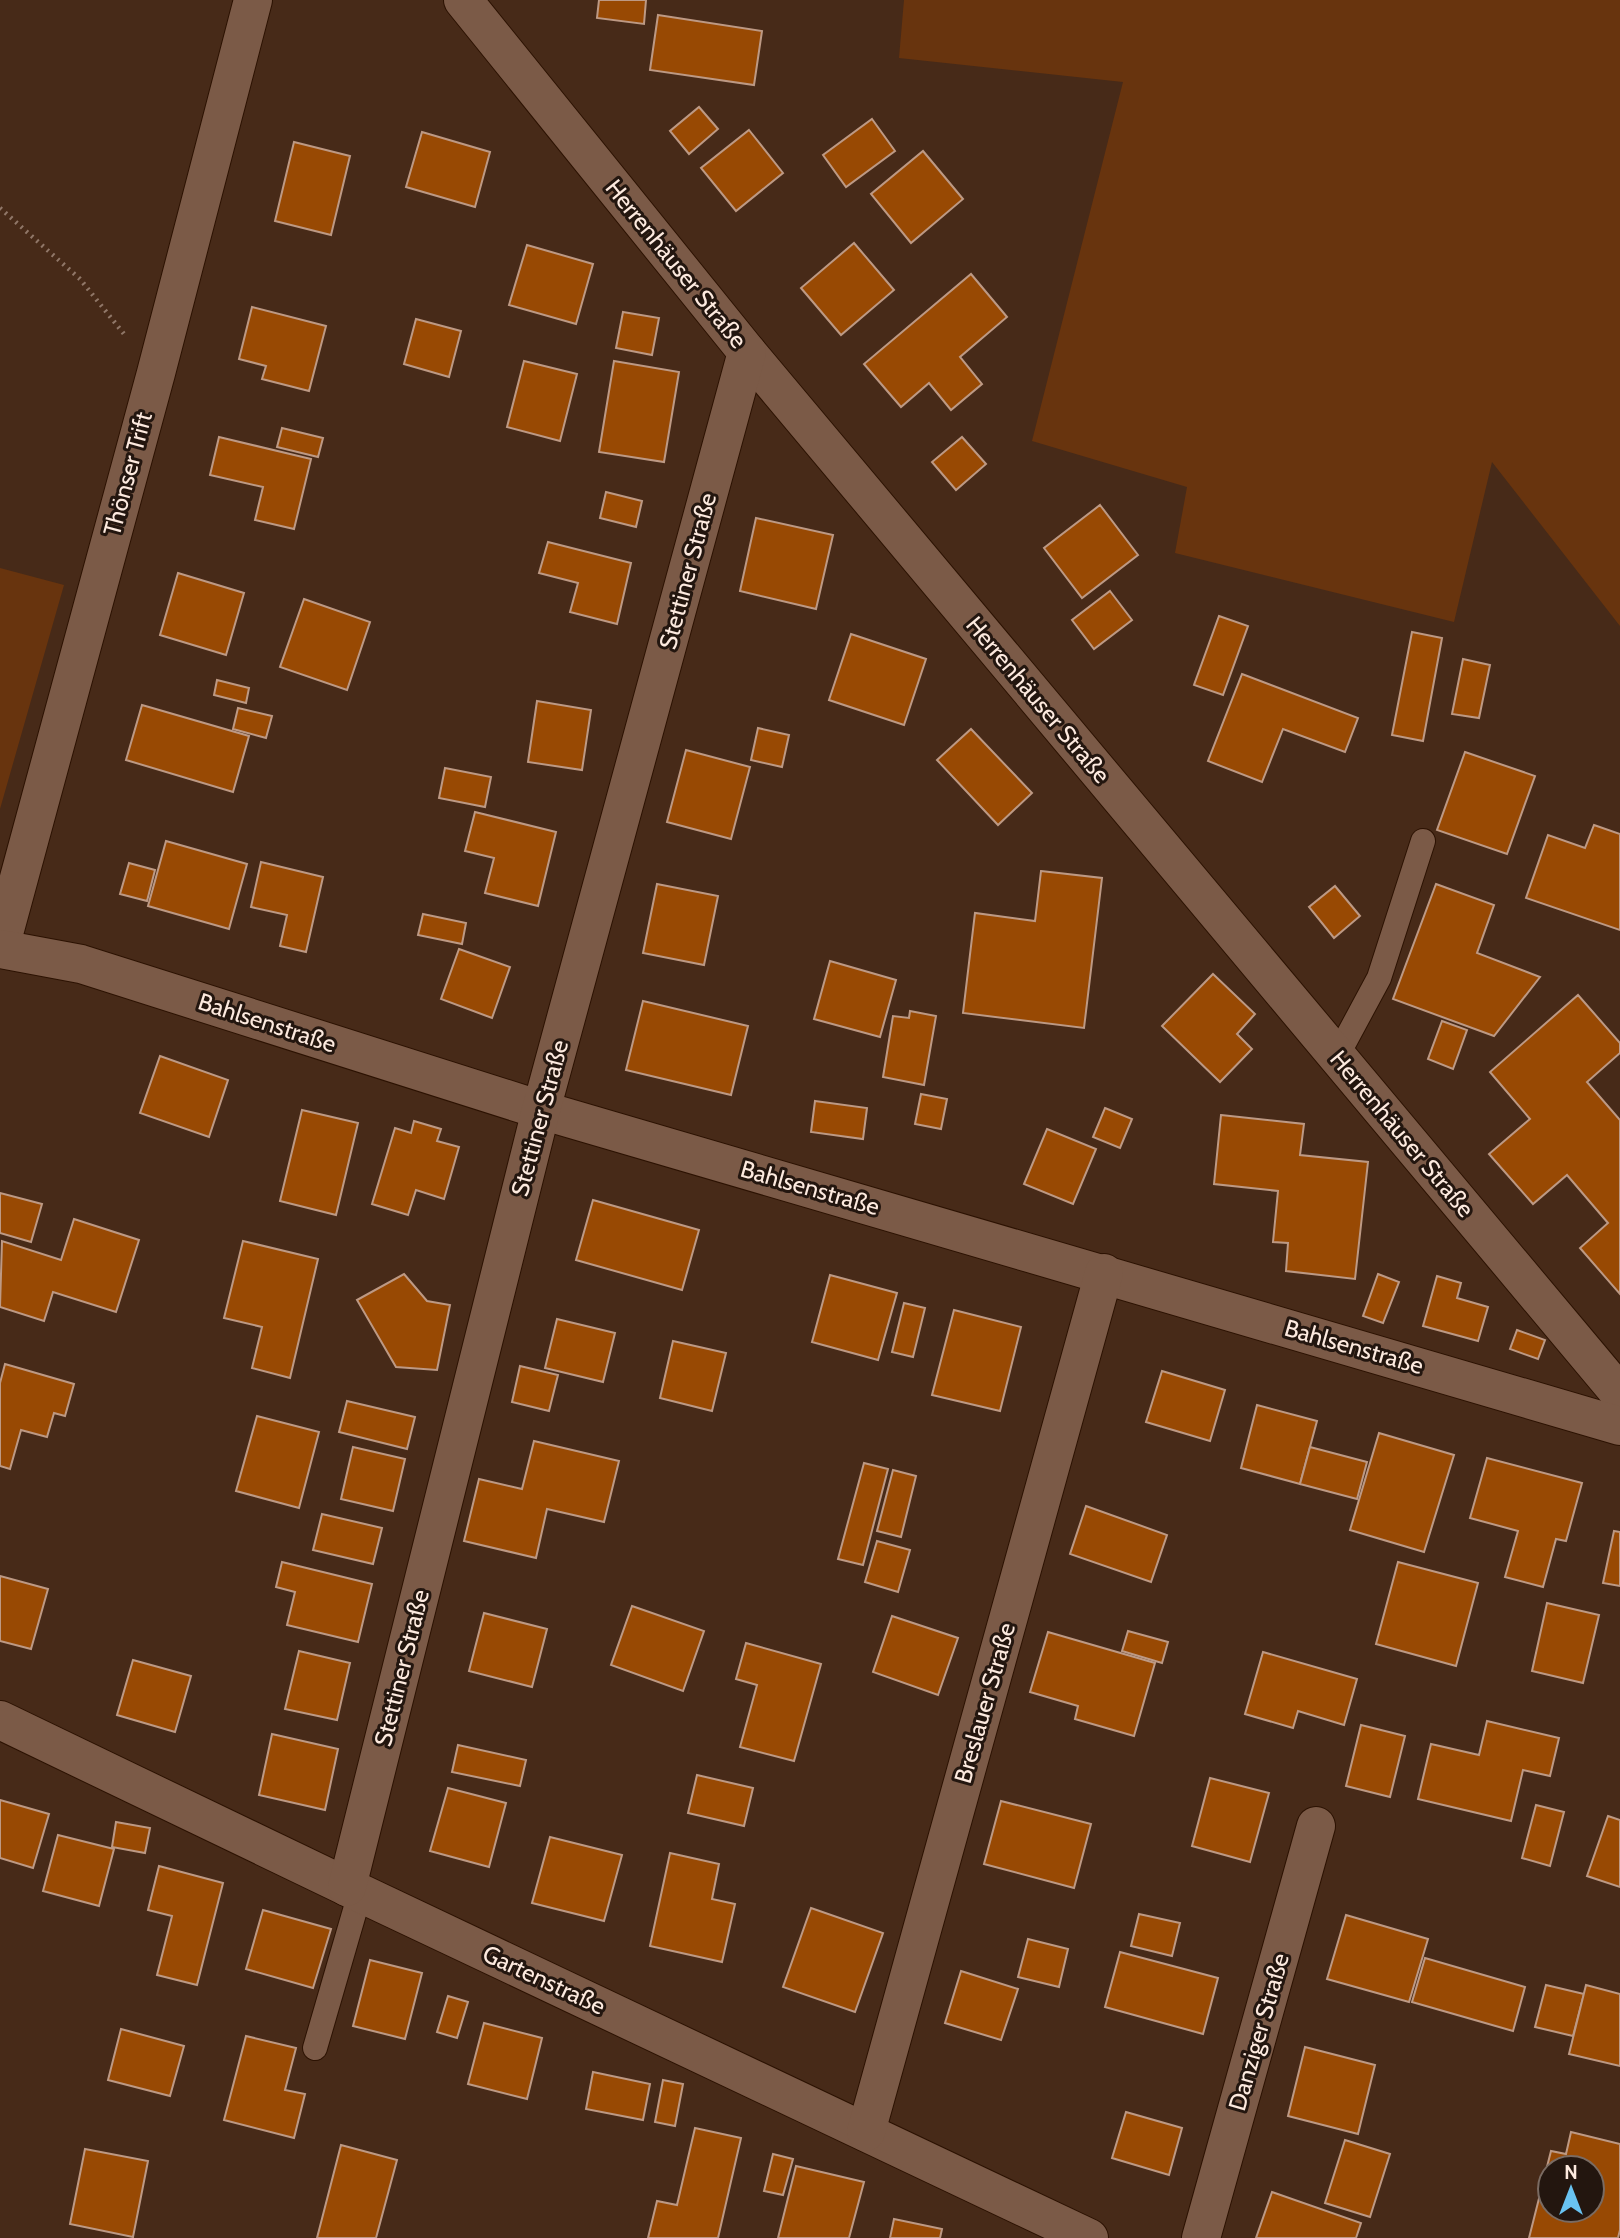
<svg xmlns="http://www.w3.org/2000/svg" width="1620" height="2238" font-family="Cabin,sans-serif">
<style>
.green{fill:#68340e}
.building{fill:#984903;stroke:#bd9984;stroke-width:2;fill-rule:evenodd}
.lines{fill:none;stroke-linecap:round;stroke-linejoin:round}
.lane-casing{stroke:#2c1202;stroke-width:26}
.street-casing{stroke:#2c1202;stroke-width:40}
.path{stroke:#907768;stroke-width:4.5;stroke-dasharray:2 5;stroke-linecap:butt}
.lane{stroke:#7b5a47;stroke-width:24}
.street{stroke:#7b5a47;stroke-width:38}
.labels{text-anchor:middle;stroke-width:6;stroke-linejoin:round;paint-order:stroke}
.street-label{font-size:24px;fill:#fdeadf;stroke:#23160f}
</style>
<rect width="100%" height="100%" fill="#472a18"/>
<g class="green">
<polygon points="904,0 1620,0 1620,626 1492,462 1454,622 1175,553 1187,487 1032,441 1123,82 899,58"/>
<polygon points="0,568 64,585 0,809"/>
</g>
<g class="building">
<polygon points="599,0 646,0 644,24 597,18"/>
<polygon points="658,15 762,31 754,85 650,70"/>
<polygon points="699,107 718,129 689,154 670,131"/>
<polygon points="872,119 895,151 846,187 823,155"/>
<polygon points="749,130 783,173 736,211 701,168"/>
<polygon points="422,132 490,152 475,207 406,187"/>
<polygon points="294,142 350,156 331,235 275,221"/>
<polygon points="923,151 963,199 911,243 871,194"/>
<polygon points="854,243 894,290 841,335 801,288"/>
<polygon points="527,245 593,264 576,324 509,305"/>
<polygon points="971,274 1007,317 960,357 982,384 951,410 929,383 901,407 864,364"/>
<polygon points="252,307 326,326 309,391 262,379 266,366 239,359"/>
<polygon points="623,312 659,318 652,355 616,348"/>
<polygon points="416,319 461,331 449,377 404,364"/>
<polygon points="524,361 577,374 560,441 507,427"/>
<polygon points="614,361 679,372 664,462 599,452"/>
<polygon points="282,428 323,438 318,457 277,447"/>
<polygon points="219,437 311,459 294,529 255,520 263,487 210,475"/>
<polygon points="962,437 986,464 956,490 932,462"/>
<polygon points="606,492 642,501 636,527 600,518"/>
<polygon points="1100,505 1138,555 1082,598 1044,548"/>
<polygon points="756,518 833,535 816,609 740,591"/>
<polygon points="548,542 631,563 617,624 570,612 578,583 539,573"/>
<polygon points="178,573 244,593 226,655 160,635"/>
<polygon points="1110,591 1132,620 1094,649 1072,620"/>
<polygon points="304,599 370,622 347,690 280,667"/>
<polygon points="1219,616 1248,626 1223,695 1194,685"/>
<polygon points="1412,632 1442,638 1423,741 1392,735"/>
<polygon points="851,634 926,659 904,725 829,700"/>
<polygon points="1463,659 1490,665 1479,718 1452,714"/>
<polygon points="1242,674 1358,718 1345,752 1283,729 1262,782 1208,761"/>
<polygon points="217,680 249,688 246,703 214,695"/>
<polygon points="537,701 591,710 582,770 528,762"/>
<polygon points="142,705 249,736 233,792 126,760"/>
<polygon points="238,708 272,716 266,738 233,729"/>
<polygon points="758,728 789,735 782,767 751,760"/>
<polygon points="971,729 1032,793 998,825 937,760"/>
<polygon points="686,750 750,767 731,839 667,822"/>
<polygon points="1465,752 1535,776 1507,854 1437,830"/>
<polygon points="445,768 491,777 485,807 439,798"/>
<polygon points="475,812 556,832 538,906 485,893 494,858 465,851"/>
<polygon points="1594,825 1620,834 1620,930 1526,898 1548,835 1585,848"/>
<polygon points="166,841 247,864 229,929 148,906"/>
<polygon points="261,862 323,877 306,952 280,946 287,915 251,907"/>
<polygon points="129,863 155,870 147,901 120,894"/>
<polygon points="1041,871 1102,878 1084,1028 963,1013 975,913 1035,921"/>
<polygon points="657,884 718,896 704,965 643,953"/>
<polygon points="1436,884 1494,905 1477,953 1540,977 1494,1036 1393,999"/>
<polygon points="1335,886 1360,916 1334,938 1309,907"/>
<polygon points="423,914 466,923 462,944 418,935"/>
<polygon points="459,949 510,967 492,1018 441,999"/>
<polygon points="830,961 896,980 880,1037 814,1019"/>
<polygon points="1213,974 1255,1014 1237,1034 1252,1049 1220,1082 1162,1026"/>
<polygon points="1578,995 1620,1043 1620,1053 1587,1082 1620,1120 1620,1294 1580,1248 1608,1223 1567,1175 1533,1204 1489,1154 1530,1119 1490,1072"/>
<polygon points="643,1001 748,1026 731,1095 626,1070"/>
<polygon points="910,1011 936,1016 924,1085 883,1077 893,1016 909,1018"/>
<polygon points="1442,1021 1467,1030 1453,1069 1428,1059"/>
<polygon points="160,1056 228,1080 209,1137 140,1113"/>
<polygon points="921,1094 947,1099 941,1129 915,1124"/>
<polygon points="815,1101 867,1108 863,1139 811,1132"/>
<polygon points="1105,1108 1132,1119 1120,1148 1093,1137"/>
<polygon points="302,1110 358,1123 336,1215 280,1201"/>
<polygon points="1221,1115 1304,1124 1300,1155 1368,1162 1355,1279 1286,1271 1288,1243 1273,1242 1278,1191 1214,1184"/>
<polygon points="414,1121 441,1129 437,1141 459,1147 444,1199 416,1190 408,1215 372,1204 395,1128 411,1133"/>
<polygon points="1047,1129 1096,1149 1073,1204 1024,1184"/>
<polygon points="0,1193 42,1204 31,1242 0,1233"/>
<polygon points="593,1200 699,1230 682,1290 576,1260"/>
<polygon points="74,1219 139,1240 116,1312 53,1292 44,1321 0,1307 2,1241 61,1260"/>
<polygon points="243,1241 318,1259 290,1378 252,1368 262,1327 224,1318"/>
<polygon points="404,1274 427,1301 450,1305 437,1370 396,1367 357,1300"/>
<polygon points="1378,1274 1399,1282 1383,1323 1363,1316"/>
<polygon points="830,1275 897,1293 878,1360 812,1342"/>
<polygon points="1437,1276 1461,1283 1457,1298 1488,1307 1478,1341 1423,1326"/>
<polygon points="904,1303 925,1308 913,1357 892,1352"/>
<polygon points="954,1310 1021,1327 1000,1411 932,1395"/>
<polygon points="557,1319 615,1333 603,1382 545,1368"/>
<polygon points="1517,1330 1545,1340 1538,1359 1510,1349"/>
<polygon points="673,1341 726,1353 712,1411 660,1398"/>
<polygon points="5,1364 74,1384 65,1416 54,1413 47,1437 21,1430 10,1469 0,1466 0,1383"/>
<polygon points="520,1366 558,1375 549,1411 512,1402"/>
<polygon points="1162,1371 1225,1390 1210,1441 1146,1422"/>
<polygon points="347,1401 415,1417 407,1449 339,1432"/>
<polygon points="1257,1405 1317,1421 1300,1484 1241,1468"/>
<polygon points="257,1416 319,1432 299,1508 236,1491"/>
<polygon points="1379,1433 1454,1455 1424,1552 1350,1530"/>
<polygon points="534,1441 619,1461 604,1522 547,1509 536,1558 464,1541 479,1479 522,1489"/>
<polygon points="353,1447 405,1459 393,1511 341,1499"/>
<polygon points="1310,1447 1367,1462 1357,1499 1300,1484"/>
<polygon points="1487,1458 1582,1483 1566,1541 1556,1539 1543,1587 1505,1577 1518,1531 1470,1518"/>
<polygon points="864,1463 888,1469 863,1565 838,1559"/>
<polygon points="893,1470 916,1476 901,1537 877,1531"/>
<polygon points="1086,1506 1167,1535 1151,1582 1070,1554"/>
<polygon points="322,1514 382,1528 373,1564 313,1550"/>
<polygon points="1614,1531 1620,1532 1620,1586 1603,1583"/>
<polygon points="877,1541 910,1550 898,1592 865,1582"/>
<polygon points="282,1562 372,1584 358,1642 287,1625 295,1592 276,1587"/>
<polygon points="1398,1562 1478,1583 1456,1666 1376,1644"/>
<polygon points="0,1576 48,1589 31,1649 0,1641"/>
<polygon points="1547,1603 1599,1615 1583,1683 1532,1671"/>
<polygon points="632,1606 704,1631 683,1691 611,1665"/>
<polygon points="484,1613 547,1629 532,1687 469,1671"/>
<polygon points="892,1616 958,1638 938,1695 873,1672"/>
<polygon points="1128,1631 1168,1642 1162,1663 1122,1651"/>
<polygon points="1048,1632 1155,1663 1134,1736 1075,1719 1078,1706 1030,1692"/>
<polygon points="746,1643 821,1664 794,1761 740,1747 757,1685 736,1679"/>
<polygon points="299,1651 350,1663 337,1720 285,1709"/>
<polygon points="1263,1652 1357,1679 1344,1725 1298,1711 1293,1728 1245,1714"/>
<polygon points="133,1660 191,1676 175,1732 117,1715"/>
<polygon points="1487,1721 1559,1738 1550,1776 1523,1770 1511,1821 1418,1799 1431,1744 1479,1755"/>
<polygon points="1361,1725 1405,1736 1390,1797 1346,1786"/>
<polygon points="272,1734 338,1749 325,1810 259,1795"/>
<polygon points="458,1745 526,1760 520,1786 452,1772"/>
<polygon points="697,1775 753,1788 744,1826 688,1813"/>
<polygon points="1210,1778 1269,1793 1250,1862 1192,1846"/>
<polygon points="448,1788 506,1803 489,1867 430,1851"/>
<polygon points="0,1800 49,1814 33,1868 0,1858"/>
<polygon points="1001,1801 1091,1824 1074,1888 984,1864"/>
<polygon points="1536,1805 1564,1812 1550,1866 1522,1858"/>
<polygon points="1608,1816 1620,1820 1620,1887 1587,1876"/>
<polygon points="116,1822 150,1828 145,1853 112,1847"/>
<polygon points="58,1835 114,1849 99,1906 43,1891"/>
<polygon points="550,1837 622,1855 604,1921 532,1903"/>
<polygon points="670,1853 719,1864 712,1899 735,1904 722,1962 650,1946"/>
<polygon points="159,1866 223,1883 197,1985 157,1975 172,1916 148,1910"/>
<polygon points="811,1908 883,1933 855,2012 783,1987"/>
<polygon points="263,1910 331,1929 313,1988 246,1969"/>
<polygon points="1139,1914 1180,1923 1172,1956 1131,1946"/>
<polygon points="1346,1915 1428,1939 1409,2002 1327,1979"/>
<polygon points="1028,1939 1068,1949 1059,1987 1018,1977"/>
<polygon points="1120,1952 1218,1978 1203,2034 1105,2007"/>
<polygon points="1425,1958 1525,1987 1513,2031 1412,2002"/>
<polygon points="370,1960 422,1973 405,2039 353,2026"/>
<polygon points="961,1971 1018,1989 1001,2040 945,2023"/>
<polygon points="1546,1985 1584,1994 1573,2036 1535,2027"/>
<polygon points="1586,1985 1620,1994 1620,2066 1569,2054"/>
<polygon points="448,1996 468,2002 457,2038 437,2032"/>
<polygon points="484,2023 542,2038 527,2099 468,2084"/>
<polygon points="121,2029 184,2046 170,2096 108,2080"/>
<polygon points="246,2036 296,2048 285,2090 305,2094 294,2138 224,2120"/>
<polygon points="1305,2047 1375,2065 1358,2134 1288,2116"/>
<polygon points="593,2072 650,2084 643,2120 586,2109"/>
<polygon points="663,2080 683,2084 675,2126 655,2122"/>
<polygon points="1126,2112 1182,2128 1169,2175 1112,2158"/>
<polygon points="695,2128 741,2138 718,2238 648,2238 657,2201 677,2205"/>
<path d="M1571,2132L1620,2144V2230L1618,2238H1529L1551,2151L1566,2154ZM1550,2168H1592V2210H1550Z"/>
<polygon points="1345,2140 1390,2154 1370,2217 1325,2203"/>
<polygon points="341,2145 397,2160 376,2238 317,2238"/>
<polygon points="85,2149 148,2161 133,2237 70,2224"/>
<polygon points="773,2154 793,2159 783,2195 764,2191"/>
<polygon points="796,2166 864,2182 849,2238 778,2238"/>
<polygon points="1272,2192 1361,2223 1356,2238 1256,2238"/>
<polygon points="894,2219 942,2229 940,2238 890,2238"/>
</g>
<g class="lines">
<defs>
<g id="lane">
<polyline points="1337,1056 1379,978 1423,841"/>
<polyline points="315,2048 360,1893"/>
</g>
<g id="street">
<polyline points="463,0 747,352 1620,1394"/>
<polyline points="0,948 156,373 253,0"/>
<polyline points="0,949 81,964 541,1110 1620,1426"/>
<polyline points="0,1720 360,1893 1089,2238"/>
<polyline points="347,1887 541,1110 747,352"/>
<polyline points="866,2132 1104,1273"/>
<polyline points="1201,2238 1316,1826"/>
</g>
</defs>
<use href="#lane" class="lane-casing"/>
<use href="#street" class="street-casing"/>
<polyline class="path" points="0,208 80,279 124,334"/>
<use href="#lane" class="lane"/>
<use href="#street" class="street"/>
</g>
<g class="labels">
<g class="street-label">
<text transform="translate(676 264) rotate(51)" y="8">Herrenhäuser Straße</text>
<text transform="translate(128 474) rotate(-75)" y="8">Thönser Trift</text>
<text transform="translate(688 571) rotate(-75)" y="8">Stettiner Straße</text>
<text transform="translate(1038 700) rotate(50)" y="8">Herrenhäuser Straße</text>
<text transform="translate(267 1023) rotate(18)" y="8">Bahlsenstraße</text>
<text transform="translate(540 1118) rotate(-75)" y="8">Stettiner Straße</text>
<text transform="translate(1402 1134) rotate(50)" y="8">Herrenhäuser Straße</text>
<text transform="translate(810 1188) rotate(16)" y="8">Bahlsenstraße</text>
<text transform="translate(1354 1347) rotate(16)" y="8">Bahlsenstraße</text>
<text transform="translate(402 1668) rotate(-76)" y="8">Stettiner Straße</text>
<text transform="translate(985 1703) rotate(-74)" y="8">Breslauer Straße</text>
<text transform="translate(544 1980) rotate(25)" y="8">Gartenstraße</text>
<text transform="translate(1259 2032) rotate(-74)" y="8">Danziger Straße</text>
</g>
</g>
<g transform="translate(1571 2189)"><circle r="33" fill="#23160f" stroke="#7a6b62" stroke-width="2"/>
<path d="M0-5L12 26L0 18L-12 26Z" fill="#69c3f1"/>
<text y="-10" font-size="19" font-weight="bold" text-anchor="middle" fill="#fdeadf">N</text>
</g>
</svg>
